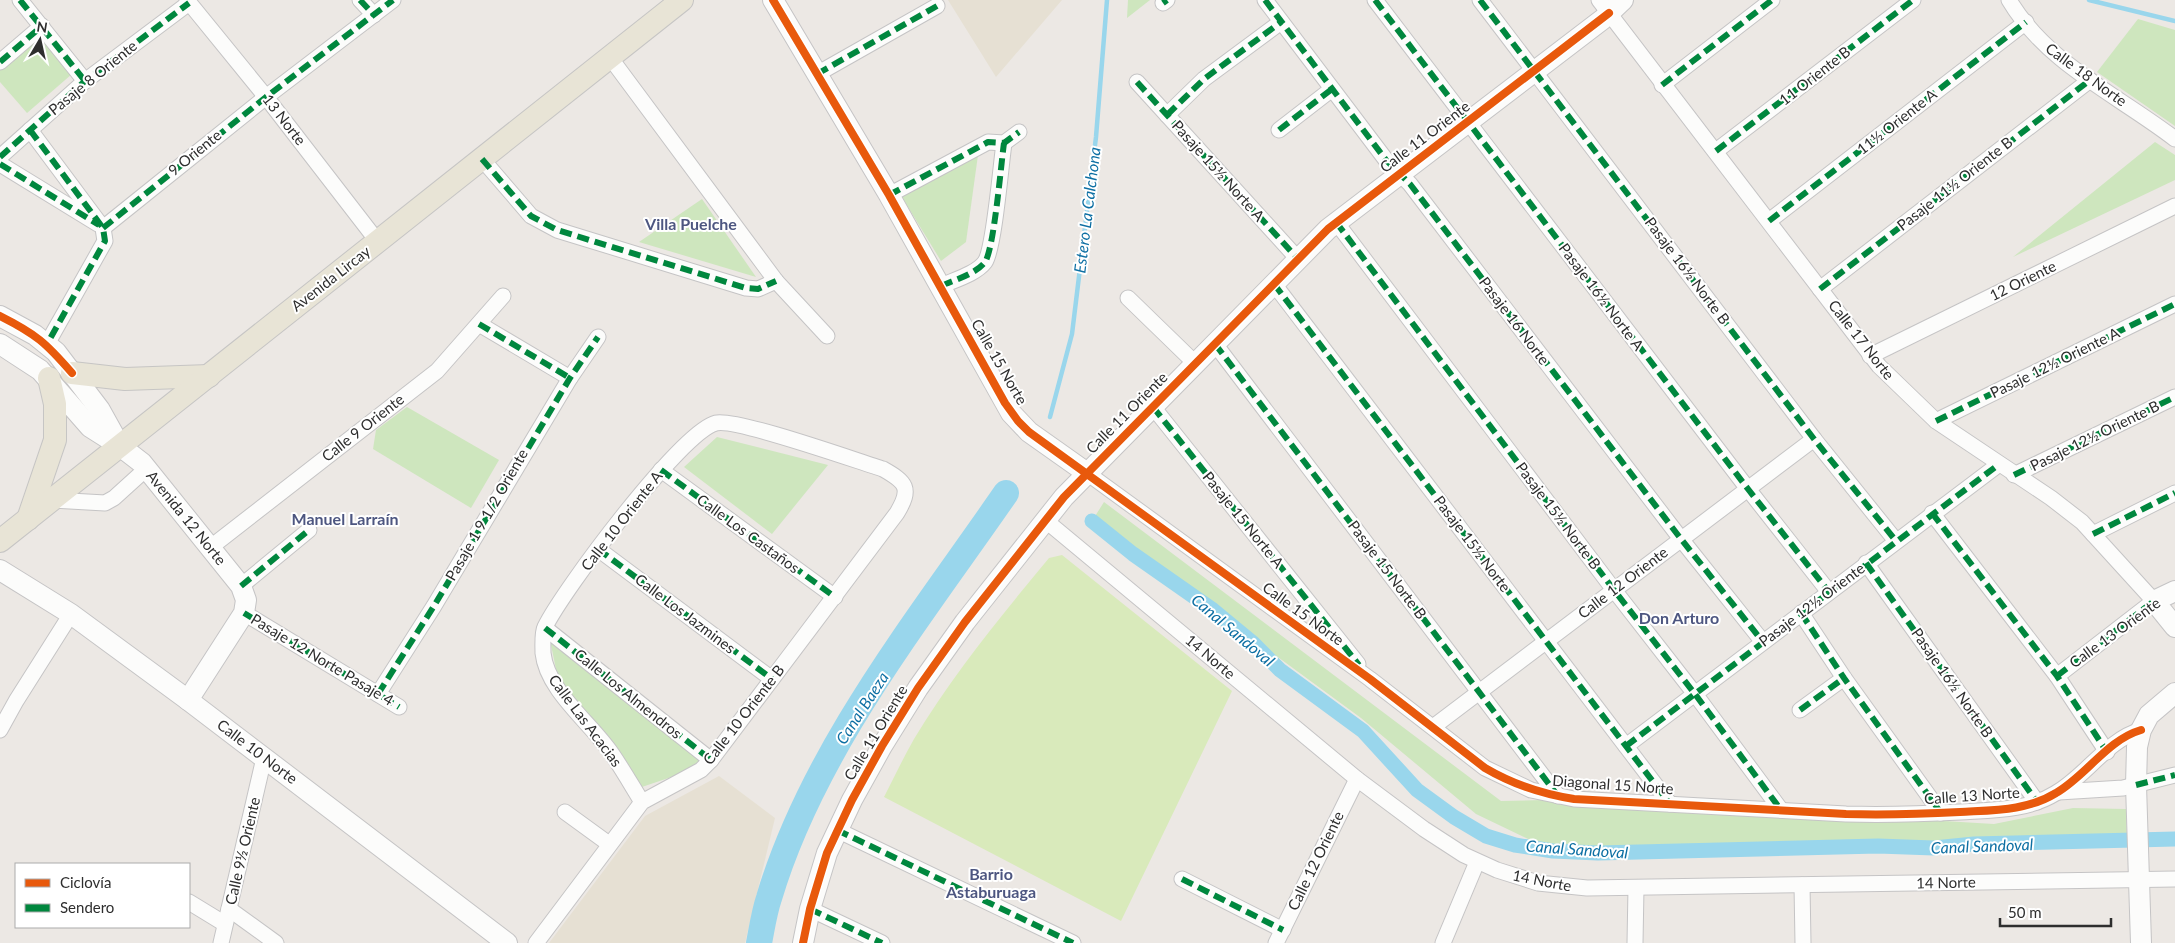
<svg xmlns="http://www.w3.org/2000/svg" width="2175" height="943" font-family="Lato,sans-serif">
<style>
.education{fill:#e6e0d3}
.green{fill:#cee6be}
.pitch{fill:#d9eabb}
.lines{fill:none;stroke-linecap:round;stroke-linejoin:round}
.stream{stroke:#99d6ec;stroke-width:4.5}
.canal{stroke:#99d6ec;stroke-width:15}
.river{stroke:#99d6ec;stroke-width:26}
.street-casing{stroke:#c5c4c5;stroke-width:17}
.secondary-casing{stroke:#c5c4c5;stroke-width:22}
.primary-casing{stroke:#c6c5c4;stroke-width:24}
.street{stroke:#fcfcfb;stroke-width:15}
.secondary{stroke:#fcfcfb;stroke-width:20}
.primary{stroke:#e8e4d6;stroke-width:22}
.quiet{stroke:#00873e;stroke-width:6;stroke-dasharray:12 6;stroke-linecap:butt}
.cycleway-casing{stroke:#fff;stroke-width:11}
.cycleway{stroke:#e8590c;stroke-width:8}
.labels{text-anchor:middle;stroke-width:4;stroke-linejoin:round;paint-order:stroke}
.street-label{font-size:15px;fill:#2e2e2e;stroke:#fff}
.water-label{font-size:16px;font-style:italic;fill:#0d6fa3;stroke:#fff}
.neighbourhood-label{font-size:16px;font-weight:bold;fill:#4d5680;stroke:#fff}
</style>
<rect width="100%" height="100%" fill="#ece8e4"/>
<g class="education">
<polygon points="948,0 1062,0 996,77"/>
<polygon points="719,776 775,818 745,943 549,943 645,816"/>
</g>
<g class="green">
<polygon points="1128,0 1150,0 1127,18"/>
<polygon points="2138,19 2175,30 2175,126 2097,72"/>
<polygon points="36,30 72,74 27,113 0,82 0,59"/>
<polygon points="2155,142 2175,155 2175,180 2013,257"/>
<polygon points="978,155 966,242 941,261 900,194"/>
<polygon points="702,199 756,277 639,242"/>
<polygon points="407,407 499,460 471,508 373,449 376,430"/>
<polygon points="717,437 828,465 772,534 684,467"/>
<polygon points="1104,502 1501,801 1582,799 1994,824 2073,808 2126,809 2127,841 1553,851 1476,814 1361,718 1092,521"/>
<polygon points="549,635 706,753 692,770 639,788 559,684"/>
</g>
<path class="pitch" d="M1062,555L1232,691L1121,921L884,797C894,778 903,758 914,739C953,674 1001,616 1049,558Z"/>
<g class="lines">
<g class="stream">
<polyline points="2089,0 2175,21"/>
<polyline points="1050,417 1072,334 1096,137 1107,0"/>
</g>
<polyline class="canal" points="1092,521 1133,554 1213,610 1253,643 1280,670 1363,731 1417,790 1454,817 1486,836 1515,845 1553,851 1598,853 1878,846 1934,848 1974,844 2175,839"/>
<path class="river" d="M759,943C762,928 764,913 769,898C813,750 919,619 1006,493"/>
<defs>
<g id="street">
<polyline points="20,0 85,81"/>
<polyline points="187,0 266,97 378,242"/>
<polyline points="360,0 374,15"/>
<polyline points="1265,0 1386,160 1410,184 1681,539 1763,642"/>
<polyline points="1375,0 1748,489 1829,592"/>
<polyline points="1480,0 1814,439 1896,541"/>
<polyline points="1599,0 1879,366 1936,421 2051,498 2082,522 2154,601 2057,676"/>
<path d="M2009,0C2047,64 2118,95 2175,139"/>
<polyline points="1163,3 1167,0"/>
<polyline points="609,56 776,281 827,336"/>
<polyline points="0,62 42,26"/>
<polyline points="817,74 937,6"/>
<polyline points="1137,82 1298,259"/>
<polyline points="1662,85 1772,0"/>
<polyline points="1167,115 1204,79 1281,22"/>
<polyline points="30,130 103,228 105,241 47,344"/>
<polyline points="1279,130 1332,89"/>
<polyline points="1716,151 1913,0"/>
<polyline points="0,157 85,81 189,3"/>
<polyline points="482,159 531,216 557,230 746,288 758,289 776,281"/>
<polyline points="0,164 98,224"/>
<polyline points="889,195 988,142 1004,143 1019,132"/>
<polyline points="1769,221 2026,22"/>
<polyline points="1336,222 1614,590 1695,694 1781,810"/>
<polyline points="103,228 266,97 393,0"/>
<polyline points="1274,284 1670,804"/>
<path d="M941,286C954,280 976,274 985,262C994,249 1001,164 1004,143"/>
<polyline points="1820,289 2090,80"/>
<polyline points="1128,298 1196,364"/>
<polyline points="479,324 570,378"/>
<polyline points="1215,344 1558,796"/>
<polyline points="1870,356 2175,206"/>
<polyline points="1153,407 1358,664"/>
<polyline points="1936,421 2175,304"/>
<polyline points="661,470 835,597"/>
<path d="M1087,473L1370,679L1485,768L1531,790L1574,799L1846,814C1884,815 1922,814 1960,812C1993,810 2027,811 2056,793C2086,776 2107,740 2141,730"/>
<polyline points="2014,475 2175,397"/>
<polyline points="52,500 105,503 114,498 146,469"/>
<polyline points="1932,513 2057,676 2107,752"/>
<polyline points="1045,520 1357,779 1424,829 1464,855 1497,870 1538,883 1587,888 2175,879"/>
<polyline points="2093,534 2175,493"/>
<polyline points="211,547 437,371 503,296"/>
<polyline points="598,549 772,679"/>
<polyline points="1866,563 2037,802"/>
<polyline points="241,586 309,530"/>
<polyline points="244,613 399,707"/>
<polyline points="1801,613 1844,678 1941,813"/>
<polyline points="545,628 711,760"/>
<polyline points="378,694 434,606 570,378 598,337"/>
<polyline points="1800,710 1844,678"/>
<polyline points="1433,727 1814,439"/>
<polyline points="0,730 16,701 71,614"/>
<polyline points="1626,746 1998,465"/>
<polyline points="2059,792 2123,788 2175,775"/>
<polyline points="565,812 609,844"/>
<polyline points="837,830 1073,943"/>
<polyline points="1182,879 1283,930"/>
<polyline points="1802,885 1803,943"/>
<polyline points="189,902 225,924"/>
<polyline points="229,909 276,943"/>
<polyline points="810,909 882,943"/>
<polyline points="221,943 264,758"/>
<path d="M536,943L642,802L701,770L711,760L897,513C912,488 906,482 883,469C854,460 736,418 716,423C681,432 563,590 545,627C542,633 543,645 543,653C547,691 591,723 612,754C623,770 632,786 642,802"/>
<polyline points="1276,943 1357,779"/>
<polyline points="1443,943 1477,862"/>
<polyline points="1635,943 1636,888"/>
</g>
<g id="secondary">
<polyline points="773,0 889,195 1011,413 1029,432 1087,473"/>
<polyline points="0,316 35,335 56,352 100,410 120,446"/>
<polyline points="0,344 40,370 90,427 120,446 142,463 241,586 246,600 244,613 188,700"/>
<polyline points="0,570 71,614 188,700 507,943"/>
<polyline points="2175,591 2154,601 2175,627"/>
<polyline points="803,943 810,909 827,853 852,800 882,746 918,688 965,622 1064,497 1328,229 1603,19 1623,0"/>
<polyline points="2141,943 2136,785 2137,747 2141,730 2149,715 2175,693"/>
</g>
<g id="primary">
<polyline points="72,373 125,379 209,376"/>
<polyline points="28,519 55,440 55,404 49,378"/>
<polyline points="0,541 682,0"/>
</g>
</defs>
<use href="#street" class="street-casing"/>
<use href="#secondary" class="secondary-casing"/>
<use href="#primary" class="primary-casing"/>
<use href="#street" class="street"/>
<use href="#secondary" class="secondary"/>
<use href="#primary" class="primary"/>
<g class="quiet">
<polyline points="20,0 85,81"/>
<polyline points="360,0 374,15"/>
<polyline points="1265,0 1386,160 1410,184 1681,539 1763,642"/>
<polyline points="1375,0 1748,489 1829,592"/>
<polyline points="1480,0 1814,439 1896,541"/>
<polyline points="1163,3 1167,0"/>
<polyline points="0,62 42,26"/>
<polyline points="817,74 937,6"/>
<polyline points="1137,82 1298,259"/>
<polyline points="1662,85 1772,0"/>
<polyline points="1167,115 1204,79 1281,22"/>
<polyline points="30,130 103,228 105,241 47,344"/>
<polyline points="1279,130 1332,89"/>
<polyline points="1716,151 1913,0"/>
<polyline points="0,157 85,81 189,3"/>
<polyline points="482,159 531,216 557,230 746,288 758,289 776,281"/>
<polyline points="0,164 99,225"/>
<polyline points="889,195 988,142 1004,143 1019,132"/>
<polyline points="1769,221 2026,22"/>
<polyline points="1336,222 1614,590 1695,694 1781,810"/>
<polyline points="103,228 266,97 393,0"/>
<polyline points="1274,284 1670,804"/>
<path d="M941,286C954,280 976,274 985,262C994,249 1001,164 1004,143"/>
<polyline points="1820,289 2090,80"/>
<polyline points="479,324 570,378"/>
<polyline points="1215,344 1558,796"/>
<polyline points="1153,407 1359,665"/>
<polyline points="1936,421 2175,304"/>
<polyline points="661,470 835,597"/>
<polyline points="2014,475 2175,397"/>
<polyline points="1932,513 2057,676 2107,752"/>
<polyline points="2093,534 2175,493"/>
<polyline points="598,549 772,679"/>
<polyline points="1866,563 2037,802"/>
<polyline points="241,586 309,530"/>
<polyline points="244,613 399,707"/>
<polyline points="1801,613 1844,678 1941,813"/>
<polyline points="545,628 711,760"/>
<polyline points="2057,676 2154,601"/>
<polyline points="378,694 434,606 570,378 598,337"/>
<polyline points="1800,710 1844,678"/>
<polyline points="1626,746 1998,465"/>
<polyline points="2136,785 2175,775"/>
<polyline points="837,830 1073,943"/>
<polyline points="1182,879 1283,930"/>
<polyline points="810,909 882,943"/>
</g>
<defs>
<g id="cycleway">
<path d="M773,0L889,195L1005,403L1018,421L1029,432L1370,679L1485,768C1514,785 1541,794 1574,799L1846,814C1884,815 1922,814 1960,812C1993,810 2027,811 2056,793C2086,776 2107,740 2141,730"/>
<path d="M0,316C36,334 46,343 72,373"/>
<polyline points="803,943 810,909 827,853 852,800 882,746 918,688 965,622 1064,497 1328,229 1609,13"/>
</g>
</defs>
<use href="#cycleway" class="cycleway-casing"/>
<use href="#cycleway" class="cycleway"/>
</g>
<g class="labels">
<g class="street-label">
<text transform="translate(2086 75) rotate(36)" y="5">Calle 18 Norte</text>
<text transform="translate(1815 76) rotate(-38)" y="5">11 Oriente B</text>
<text transform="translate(93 78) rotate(-39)" y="5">Pasaje 8 Oriente</text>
<text transform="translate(284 120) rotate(52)" y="5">13 Norte</text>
<text transform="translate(1897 122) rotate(-38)" y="5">11½ Oriente A</text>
<text transform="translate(1425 137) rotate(-37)" y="5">Calle 11 Oriente</text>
<text transform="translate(195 153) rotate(-39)" y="5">9 Oriente</text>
<text transform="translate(1218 171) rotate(48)" y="5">Pasaje 15½ Norte A</text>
<text transform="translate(1955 184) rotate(-38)" y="5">Pasaje 11½ Oriente B</text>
<text transform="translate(1687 271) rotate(53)" y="5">Pasaje 16½ Norte B</text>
<text transform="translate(331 279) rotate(-38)" y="5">Avenida Lircay</text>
<text transform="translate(2023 281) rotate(-26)" y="5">12 Oriente</text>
<text transform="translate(1601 297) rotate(53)" y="5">Pasaje 16½ Norte A</text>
<text transform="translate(1514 321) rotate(53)" y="5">Pasaje 16 Norte</text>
<text transform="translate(1861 340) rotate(52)" y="5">Calle 17 Norte</text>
<text transform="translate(999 362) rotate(60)" y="5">Calle 15 Norte</text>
<text transform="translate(2055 363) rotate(-26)" y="5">Pasaje 12½ Oriente A</text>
<text transform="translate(1127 413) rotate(-45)" y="5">Calle 11 Oriente</text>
<text transform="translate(363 428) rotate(-38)" y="5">Calle 9 Oriente</text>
<text transform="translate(2095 436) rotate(-26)" y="5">Pasaje 12½ Oriente B</text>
<text transform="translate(487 515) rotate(-60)" y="5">Pasaje 1 9 1/2 Oriente</text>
<text transform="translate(1558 516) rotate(53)" y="5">Pasaje 15½ Norte B</text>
<text transform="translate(186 518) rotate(51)" y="5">Avenida 12 Norte</text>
<text transform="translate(1243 520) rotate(51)" y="5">Pasaje 15 Norte A</text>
<text transform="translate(622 521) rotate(-52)" y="5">Calle 10 Oriente A</text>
<text transform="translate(748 534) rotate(36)" y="5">Calle Los Castaños</text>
<text transform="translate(1472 544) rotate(53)" y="5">Pasaje 15½ Norte</text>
<text transform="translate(1387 570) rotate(53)" y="5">Pasaje 15 Norte B</text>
<text transform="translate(1623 583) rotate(-37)" y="5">Calle 12 Oriente</text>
<text transform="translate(1812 605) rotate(-37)" y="5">Pasaje 12½ Oriente</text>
<text transform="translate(685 614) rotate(37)" y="5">Calle Los Jazmines</text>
<text transform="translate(1303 614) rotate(36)" y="5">Calle 15 Norte</text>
<text transform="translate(2115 633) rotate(-36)" y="5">Calle 13 Oriente</text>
<text transform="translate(1210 657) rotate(40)" y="5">14 Norte</text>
<text transform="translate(322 660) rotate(31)" y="5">Pasaje 12 Norte Pasaje 4</text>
<text transform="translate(1952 683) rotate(55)" y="5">Pasaje 16½ Norte B</text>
<text transform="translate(628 694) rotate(39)" y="5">Calle Los Almendros</text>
<text transform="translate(744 715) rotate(-52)" y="5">Calle 10 Oriente B</text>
<text transform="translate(585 721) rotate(53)" y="5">Calle Las Acacias</text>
<text transform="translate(876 733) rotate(-59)" y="5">Calle 11 Oriente</text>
<text transform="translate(257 752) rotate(37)" y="5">Calle 10 Norte</text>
<text transform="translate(1613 785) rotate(4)" y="5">Diagonal 15 Norte</text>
<text transform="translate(1972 796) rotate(-4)" y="5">Calle 13 Norte</text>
<text transform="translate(243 851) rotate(-77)" y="5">Calle 9½ Oriente</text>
<text transform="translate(1316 861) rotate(-64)" y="5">Calle 12 Oriente</text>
<text transform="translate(1542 881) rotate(11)" y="5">14 Norte</text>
<text transform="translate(1946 883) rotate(-1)" y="5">14 Norte</text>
</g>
<g class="water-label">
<text transform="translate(1087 210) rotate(-83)" y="6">Estero La Calchona</text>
<text transform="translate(1233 630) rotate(40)" y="6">Canal Sandoval</text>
<text transform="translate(862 708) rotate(-57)" y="6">Canal Baeza</text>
<text transform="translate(1982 846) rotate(-2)" y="6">Canal Sandoval</text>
<text transform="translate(1577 849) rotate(4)" y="6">Canal Sandoval</text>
</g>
<g class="neighbourhood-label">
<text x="691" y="230">Villa Puelche</text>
<text x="345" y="525">Manuel Larraín</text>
<text x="1679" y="624">Don Arturo</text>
<text x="991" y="880">Barrio<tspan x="991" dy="18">Astaburuaga</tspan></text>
</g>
</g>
<rect x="15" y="863" width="175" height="65" fill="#ffffff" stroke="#ababab"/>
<rect x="25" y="879" width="25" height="8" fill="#e8590c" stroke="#ababab"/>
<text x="60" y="888" font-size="15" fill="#2e2e2e">Ciclovía</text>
<rect x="25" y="904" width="25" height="8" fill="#00873e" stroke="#ababab"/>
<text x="60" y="913" font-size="15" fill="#2e2e2e">Sendero</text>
<g transform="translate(40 40) rotate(9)" stroke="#ffffff" stroke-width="4" paint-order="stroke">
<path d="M0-4L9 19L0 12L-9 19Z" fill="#2e2e2e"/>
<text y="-8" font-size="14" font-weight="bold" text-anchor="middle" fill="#2e2e2e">N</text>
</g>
<path d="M2000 918v8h111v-8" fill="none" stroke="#2e2e2e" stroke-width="2.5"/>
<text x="2008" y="918" font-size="15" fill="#2e2e2e" stroke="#ffffff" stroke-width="4" paint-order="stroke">50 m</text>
</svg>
